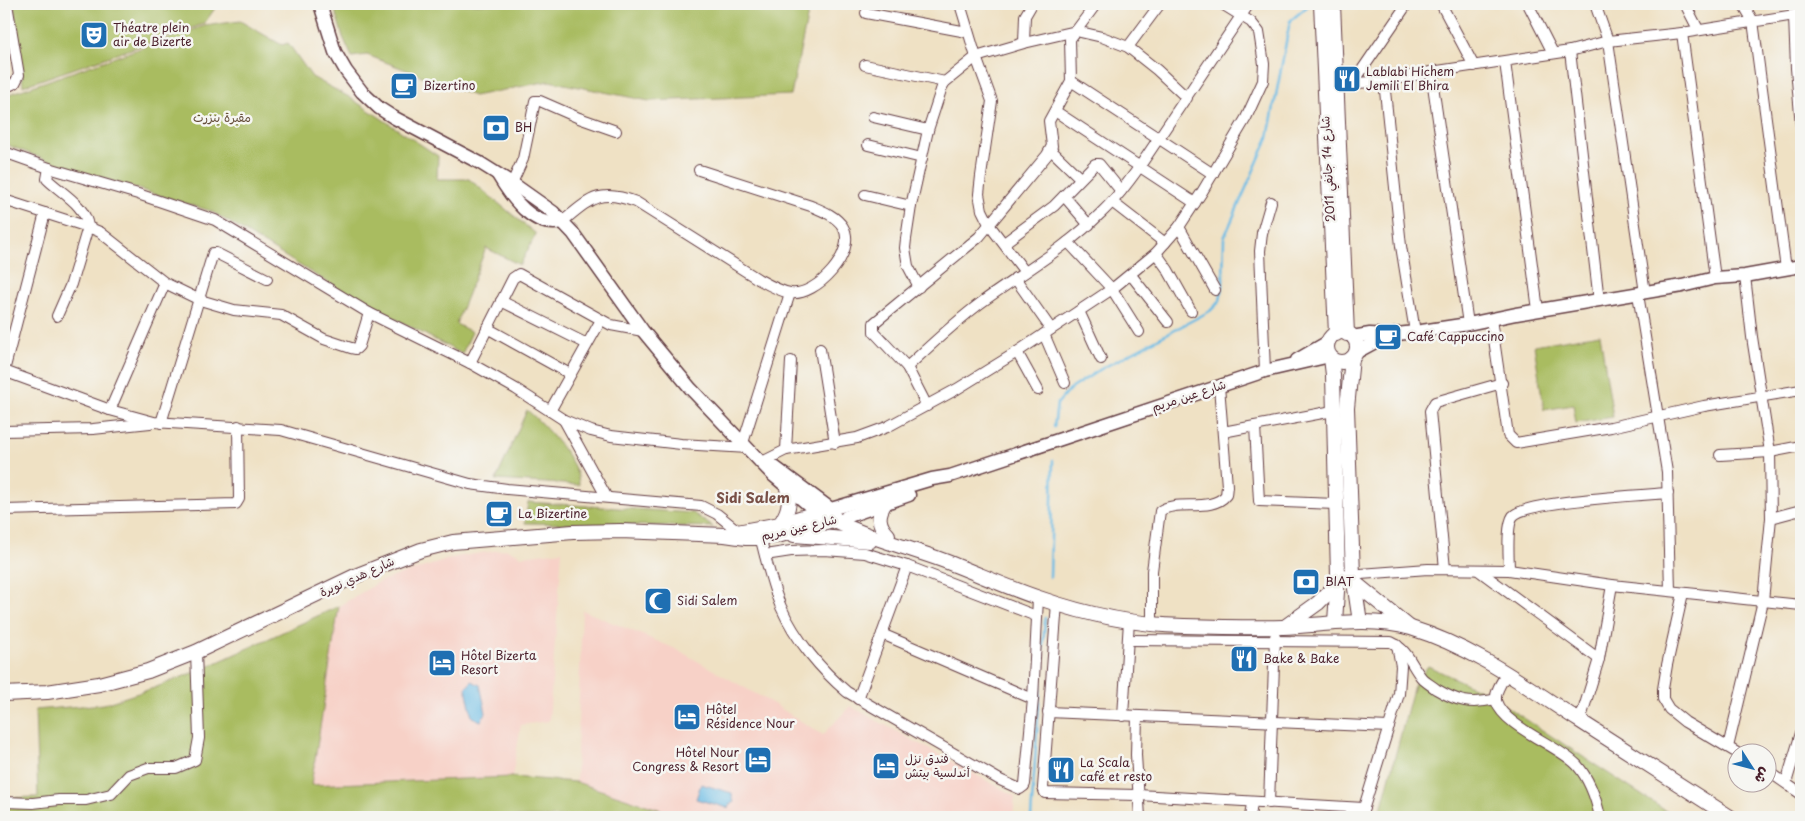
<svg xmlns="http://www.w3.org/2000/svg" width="1805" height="821" font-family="'Playpen Sans','Playpen Sans Arabic',sans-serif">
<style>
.built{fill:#f7d1c7}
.green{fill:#a9bc60;stroke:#7a6e46}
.water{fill:#69bbe5;stroke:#5a6d88}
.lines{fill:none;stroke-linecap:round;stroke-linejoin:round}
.stream{stroke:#69bbe5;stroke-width:2.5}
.minor-casing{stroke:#633c42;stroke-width:12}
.tertiary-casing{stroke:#633c42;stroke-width:15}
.secondary-casing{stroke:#633c42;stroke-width:16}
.minor{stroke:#fff;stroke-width:10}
.tertiary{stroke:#fff;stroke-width:12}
.secondary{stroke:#fff;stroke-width:14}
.labels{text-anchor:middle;stroke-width:5;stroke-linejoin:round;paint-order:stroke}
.poi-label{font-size:12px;fill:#4a1f2b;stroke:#f6f6f2;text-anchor:start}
.park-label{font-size:12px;fill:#664e3b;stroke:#f6f6f2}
.street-label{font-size:12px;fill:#4a1f2b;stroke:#f6f6f2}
.neighbourhood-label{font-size:14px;font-weight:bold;fill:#784f46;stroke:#f6f6f2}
</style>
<rect width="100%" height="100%" fill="#f6f6f2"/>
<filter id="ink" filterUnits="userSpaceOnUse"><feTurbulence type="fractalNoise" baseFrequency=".02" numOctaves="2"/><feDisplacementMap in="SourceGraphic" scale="10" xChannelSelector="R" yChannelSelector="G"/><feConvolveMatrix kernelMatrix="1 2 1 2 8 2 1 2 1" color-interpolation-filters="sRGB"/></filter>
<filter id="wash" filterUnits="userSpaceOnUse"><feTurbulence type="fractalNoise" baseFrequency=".0096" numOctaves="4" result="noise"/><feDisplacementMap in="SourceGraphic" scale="20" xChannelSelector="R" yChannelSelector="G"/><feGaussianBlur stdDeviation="1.12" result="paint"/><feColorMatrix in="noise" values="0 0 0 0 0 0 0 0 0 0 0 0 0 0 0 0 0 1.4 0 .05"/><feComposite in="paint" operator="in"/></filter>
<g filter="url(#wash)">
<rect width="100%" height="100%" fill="#efe1c4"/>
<g class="built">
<polygon points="507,549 522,556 562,551 549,721 521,725 512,777 311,785 339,606 381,581 456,557"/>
<polygon points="582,610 676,649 772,703 823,735 850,706 1015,796 1013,817 683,817 576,782"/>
</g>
<g class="green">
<polygon points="14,4 218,4 204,24 23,86"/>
<polygon points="333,4 810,4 791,95 649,101 549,81 474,96 367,55 352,57 343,37"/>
<polygon points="240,21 282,45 288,43 312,77 349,97 438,156 437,179 469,179 536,234 520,265 486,248 456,324 472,332 462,354 330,284 211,211 62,166 10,146 4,141 4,96 204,26"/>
<polygon points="1600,334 1613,417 1576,423 1573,405 1544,410 1534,345"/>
<path d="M527,410C544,425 580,462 579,485L496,480Z"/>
<polygon points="528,502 693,513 713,527 525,523"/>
<polygon points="339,606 311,785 512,777 576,782 683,817 4,817 4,798 38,797 35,710 104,704 154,688 205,668"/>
<polygon points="1428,666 1484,692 1675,817 1379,817 1414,685"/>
</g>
<g class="water">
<polygon points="472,681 480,685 486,713 481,721 472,717 466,688"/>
<polygon points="701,784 732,793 732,796 734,802 729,805 728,808 696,799"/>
</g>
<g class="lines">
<g class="stream">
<polyline points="1054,427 1057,404 1070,389 1101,369 1210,311 1220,301 1223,283 1224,238 1268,138 1290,21 1309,5"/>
<polyline points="1050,577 1053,461"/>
<polyline points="1031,817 1045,618"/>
</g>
</g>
</g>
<g filter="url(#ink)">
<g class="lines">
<defs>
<g id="minor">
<polyline points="960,4 976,57 992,101 981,176 979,194 982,210 990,226 1025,272"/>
<polyline points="1441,4 1474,66"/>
<polyline points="1528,4 1553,53"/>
<polyline points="1595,4 1608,41 1645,293"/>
<polyline points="1685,4 1698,29"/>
<polyline points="1743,4 1753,21 1786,269"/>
<polyline points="866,13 967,32"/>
<polyline points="1794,16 1796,68 1801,126"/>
<polyline points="1682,33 1715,278"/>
<polyline points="1024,43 1025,16 1032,4"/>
<polyline points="1128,47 1160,4"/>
<polyline points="1570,51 1599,301"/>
<polyline points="1505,62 1538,310"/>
<polyline points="865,65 945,82"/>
<polyline points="1431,72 1468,324"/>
<polyline points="1071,81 1213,174"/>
<polyline points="1384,81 1401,246 1415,332"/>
<polyline points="1353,83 1407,4"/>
<polyline points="1332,85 1384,81 1431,72 1570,51 1608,41 1682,33 1801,14"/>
<polyline points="4,88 15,83 19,75 7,4"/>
<polyline points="1055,111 1195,203"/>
<polyline points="873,117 928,130"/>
<polyline points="868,145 922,158"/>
<polyline points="1051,150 1080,178"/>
<polyline points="4,152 49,168 138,194 215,220 369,313 470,363 516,389 564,420 591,431 611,436 681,444 748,448"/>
<path d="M49,168L47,179C61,193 86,205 88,227L71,284L57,316"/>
<polyline points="512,183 523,159 535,101 540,101 579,118 616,131"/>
<polyline points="865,195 911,206"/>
<polyline points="1064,196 1089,225"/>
<polyline points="4,200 88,227 100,232 165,283 200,300 234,310 281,315 324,339 351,348 356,349 359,346 369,313"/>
<polyline points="1112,202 1165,243"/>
<path d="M562,222C590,199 599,188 636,202L758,279C767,284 779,291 790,293C816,297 858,252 843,227C836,216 823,211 811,206L699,170"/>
<polyline points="1179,227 1215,290"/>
<polyline points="1068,242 1112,289 1139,332"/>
<polyline points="1004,243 1054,206 1095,164 1099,164 1121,191"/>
<polyline points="1156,253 1168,270 1191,311"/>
<polyline points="1131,275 1168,322"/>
<polyline points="1015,278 1051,329"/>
<polyline points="919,287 908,266 905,248 906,239 911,206 928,130 942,87 945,82 976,57 1024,43 1076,31 1102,37 1128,47 1157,70 1187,98"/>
<polyline points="1638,294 1667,472 1670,591"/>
<polyline points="501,301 587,344"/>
<polyline points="1079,311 1101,359"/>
<polyline points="1491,319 1508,435 1516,443 1611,427 1704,406 1801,390"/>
<polyline points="487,328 570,374"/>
<polyline points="1044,334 1065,383"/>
<polyline points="820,349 835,443"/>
<polyline points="1017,352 1038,390"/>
<polyline points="470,363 513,278 519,274 611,325 643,331"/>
<path d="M907,367C932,344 956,321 982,302C1022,273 1066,248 1101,213C1116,199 1128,183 1140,166L1249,4"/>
<polyline points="4,371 110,410 154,422 281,430 470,484 507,489 701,506 717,514 743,535"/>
<polyline points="4,371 45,213"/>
<polyline points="1265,371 1260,251 1262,233 1271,202"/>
<polyline points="927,406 907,367 874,332 874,323 979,237 1047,155 1052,146 1049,121 1071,81 1070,39 1096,4"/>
<polyline points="110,410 165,283"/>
<polyline points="550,411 601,320"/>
<polyline points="564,420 606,496"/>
<polyline points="161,423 213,253 216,253 267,279"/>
<polyline points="1255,426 1259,501 1336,504"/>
<polyline points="4,431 93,429 150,423"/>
<polyline points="1223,432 1333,411"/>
<polyline points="743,443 790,293"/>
<polyline points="786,450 791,361"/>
<polyline points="1720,455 1770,452 1801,446"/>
<polyline points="760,463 786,450 857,438 887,427 957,389 1017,352 1112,289 1156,253 1179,227 1202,192 1246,118 1263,81 1264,64 1259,32 1251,22 1222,4"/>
<polyline points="4,510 236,504 239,499 238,426"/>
<polyline points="1771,518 1801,510"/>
<path d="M759,533C766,558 771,583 781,607C795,639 821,670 847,692L1000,780L1020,789L1024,786L1025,784L1033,699L1038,598"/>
<polyline points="765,555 791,551 824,550 865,553 907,566 1036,616"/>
<polyline points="1445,569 1430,411 1435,402 1502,383"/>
<polyline points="1478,570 1599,659"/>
<path d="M1509,570C1509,558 1506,526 1513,516C1526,501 1643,495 1668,493"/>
<polyline points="1347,575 1428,569 1509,570 1612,585 1801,605"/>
<polyline points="1683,593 1667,665 1663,689 1663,699 1669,709 1685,722 1739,754"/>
<polyline points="1057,603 1043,788 1045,793 1138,795 1364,808"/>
<path d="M1152,624V571L1160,511C1176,499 1212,513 1226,495L1227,486L1219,386"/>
<polyline points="882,634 1033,699"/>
<path d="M1128,640L1391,642C1408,650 1410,663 1421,677C1425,682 1431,685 1436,689C1458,702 1471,705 1496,699"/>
<path d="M1507,673C1503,680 1494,692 1496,701C1504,727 1558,745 1577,765C1590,780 1596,798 1600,817"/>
<polyline points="858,699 907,566"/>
<polyline points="1048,712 1389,727"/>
<polyline points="1123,716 1129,621"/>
<polyline points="1137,716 1136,755 1140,817"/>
<polyline points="1580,721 1599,659 1612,585"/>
<polyline points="1728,747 1763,601 1771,518 1770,452 1752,337 1745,276"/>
<polyline points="1768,771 1801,794"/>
<polyline points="1786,783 1801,733"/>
<polyline points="4,802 33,803 59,800 86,800 111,794 129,775 148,768 176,768 195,760 199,738 196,652"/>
<polyline points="1269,803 1275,637"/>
<polyline points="1250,817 1252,803"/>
<polyline points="1361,817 1399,694 1401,666 1397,645"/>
</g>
<g id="tertiary">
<polyline points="320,4 335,52 346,71 362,92 379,108 393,117 480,163 512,183 553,212 573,233 643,331 691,389 774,476 817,512"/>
<path d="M498,175C511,197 533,229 562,222"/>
<polyline points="1352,337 1370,334 1388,335 1415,332 1468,324 1516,314 1682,286 1715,278 1745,276 1801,266"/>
<polyline points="1355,353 1388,335"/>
<polyline points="1297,360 1328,342"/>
<polyline points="772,465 831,509 932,479 950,476 1265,371 1330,356"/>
<polyline points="846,517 909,495"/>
</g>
<g id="secondary">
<polyline points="1321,4 1336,334"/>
<polyline points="1333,4 1347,334"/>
<circle cx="1342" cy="347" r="15"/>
<polyline points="1331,358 1333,375 1338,576 1335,622"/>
<polyline points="1352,358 1347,408 1353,575 1360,622"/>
<path d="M885,503C877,515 878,525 888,535"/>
<path d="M817,512C856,534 900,545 942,560C974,572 1006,587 1039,598C1085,614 1134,625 1184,626C1217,627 1250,628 1283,627C1325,625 1369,616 1411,628C1473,647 1526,686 1580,721C1630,753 1680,785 1730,817"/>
<path d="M780,524C788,512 791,503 787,488"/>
<polyline points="737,532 780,524 826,510"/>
<polyline points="794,535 870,541"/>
<polyline points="1354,582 1409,627"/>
<polyline points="1286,626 1318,603 1338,583"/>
<polyline points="4,694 47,692 99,684 148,671 196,652 355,576 421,550 453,542 573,532 620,531 725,535 746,538 761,538 781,535 836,519"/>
</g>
</defs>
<use href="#minor" class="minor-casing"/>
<use href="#tertiary" class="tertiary-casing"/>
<use href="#secondary" class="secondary-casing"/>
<use href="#minor" class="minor"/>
<use href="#tertiary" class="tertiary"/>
<use href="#secondary" class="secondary"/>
</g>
</g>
<defs>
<symbol id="theatre-square" viewBox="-11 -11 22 22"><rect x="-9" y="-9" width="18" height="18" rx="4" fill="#1f6fb2" stroke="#f6f6f2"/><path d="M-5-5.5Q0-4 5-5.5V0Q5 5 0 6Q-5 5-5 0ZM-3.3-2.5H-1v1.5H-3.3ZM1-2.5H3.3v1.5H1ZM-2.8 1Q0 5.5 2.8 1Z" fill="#fff"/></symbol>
<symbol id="restaurant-square" viewBox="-11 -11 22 22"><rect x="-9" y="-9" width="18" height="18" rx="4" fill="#1f6fb2" stroke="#f6f6f2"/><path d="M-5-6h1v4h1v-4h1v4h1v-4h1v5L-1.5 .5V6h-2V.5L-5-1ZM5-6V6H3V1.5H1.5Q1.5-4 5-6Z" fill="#fff"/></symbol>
<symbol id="cafe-square" viewBox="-11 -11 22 22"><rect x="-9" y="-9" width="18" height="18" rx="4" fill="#1f6fb2" stroke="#f6f6f2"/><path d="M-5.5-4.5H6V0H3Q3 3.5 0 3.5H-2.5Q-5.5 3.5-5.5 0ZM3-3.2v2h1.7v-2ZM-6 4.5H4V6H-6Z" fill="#fff"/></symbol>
<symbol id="bank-square" viewBox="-11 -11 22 22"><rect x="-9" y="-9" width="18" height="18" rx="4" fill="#1f6fb2" stroke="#f6f6f2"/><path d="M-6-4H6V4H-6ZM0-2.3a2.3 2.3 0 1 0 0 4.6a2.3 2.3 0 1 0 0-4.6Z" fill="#fff"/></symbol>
<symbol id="mosque-square" viewBox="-11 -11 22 22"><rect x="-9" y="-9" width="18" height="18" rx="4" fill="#1f6fb2" stroke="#f6f6f2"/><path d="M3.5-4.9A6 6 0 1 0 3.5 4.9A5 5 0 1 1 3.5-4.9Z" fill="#fff"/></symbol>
<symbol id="hotel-square" viewBox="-11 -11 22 22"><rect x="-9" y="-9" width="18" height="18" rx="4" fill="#1f6fb2" stroke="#f6f6f2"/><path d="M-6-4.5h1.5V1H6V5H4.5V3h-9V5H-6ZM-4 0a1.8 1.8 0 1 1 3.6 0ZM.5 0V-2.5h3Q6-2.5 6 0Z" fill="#fff"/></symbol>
</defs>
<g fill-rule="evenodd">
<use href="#theatre-square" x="78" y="19" width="32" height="32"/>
<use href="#restaurant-square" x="1331" y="63" width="32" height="32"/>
<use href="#cafe-square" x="388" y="70" width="32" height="32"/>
<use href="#bank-square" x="480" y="112" width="32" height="32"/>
<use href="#cafe-square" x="1372" y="321" width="32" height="32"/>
<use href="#cafe-square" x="483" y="498" width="32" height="32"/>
<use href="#bank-square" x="1290" y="566" width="32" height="32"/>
<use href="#mosque-square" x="642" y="585" width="32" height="32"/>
<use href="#restaurant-square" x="1228" y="643" width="32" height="32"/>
<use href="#hotel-square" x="426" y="647" width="32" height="32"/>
<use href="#hotel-square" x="671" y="701" width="32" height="32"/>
<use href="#hotel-square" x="742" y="744" width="32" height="32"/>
<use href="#hotel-square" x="870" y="750" width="32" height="32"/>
<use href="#restaurant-square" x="1045" y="754" width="32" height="32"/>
</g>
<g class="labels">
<g class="poi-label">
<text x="113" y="32">Théatre plein<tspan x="113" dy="14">air de Bizerte</tspan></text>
<text x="1366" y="76">Lablabi Hichem<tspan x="1366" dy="14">Jemili El Bhira</tspan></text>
<text x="423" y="90">Bizertino</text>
<text x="515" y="132">BH</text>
<text x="1407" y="341">Café Cappuccino</text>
<text x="518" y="518">La Bizertine</text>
<text x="1325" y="586">BIAT</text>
<text x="677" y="605">Sidi Salem</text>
<text x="461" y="660">Hôtel Bizerta<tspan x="461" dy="14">Resort</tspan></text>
<text x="1263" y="663">Bake &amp; Bake</text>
<text x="706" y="714">Hôtel<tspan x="706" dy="14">Résidence Nour</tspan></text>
<text x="739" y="757" text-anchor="end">Hôtel Nour<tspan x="739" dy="14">Congress &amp; Resort</tspan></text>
<text x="905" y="763">فندق نزل<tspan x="905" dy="14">أندلسية بيتش</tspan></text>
<text x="1080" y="767">La Scala<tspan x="1080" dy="14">café et resto</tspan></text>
</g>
<g class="park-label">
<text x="222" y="122">مقبرة بنزرت</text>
</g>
<g class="street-label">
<text transform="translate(1328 169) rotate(-93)" y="4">شارع 14 جانفي 2011</text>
<text transform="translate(1189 396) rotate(-18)" y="4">شارع عين مريم</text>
<text transform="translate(799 528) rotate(-13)" y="4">شارع عين مريم</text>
<text transform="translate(357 577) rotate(-24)" y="4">شارع هدي نويرة</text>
</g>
<g class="neighbourhood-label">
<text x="753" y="503">Sidi Salem</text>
</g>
</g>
<rect width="1805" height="821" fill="none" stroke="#f6f6f2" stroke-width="20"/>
<g transform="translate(1752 768) rotate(126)"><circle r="24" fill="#f6f6f2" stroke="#b1a0a2"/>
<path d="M0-4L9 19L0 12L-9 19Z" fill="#1f6fb2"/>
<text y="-8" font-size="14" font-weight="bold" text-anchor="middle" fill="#4a1f2b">ش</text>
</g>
</svg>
